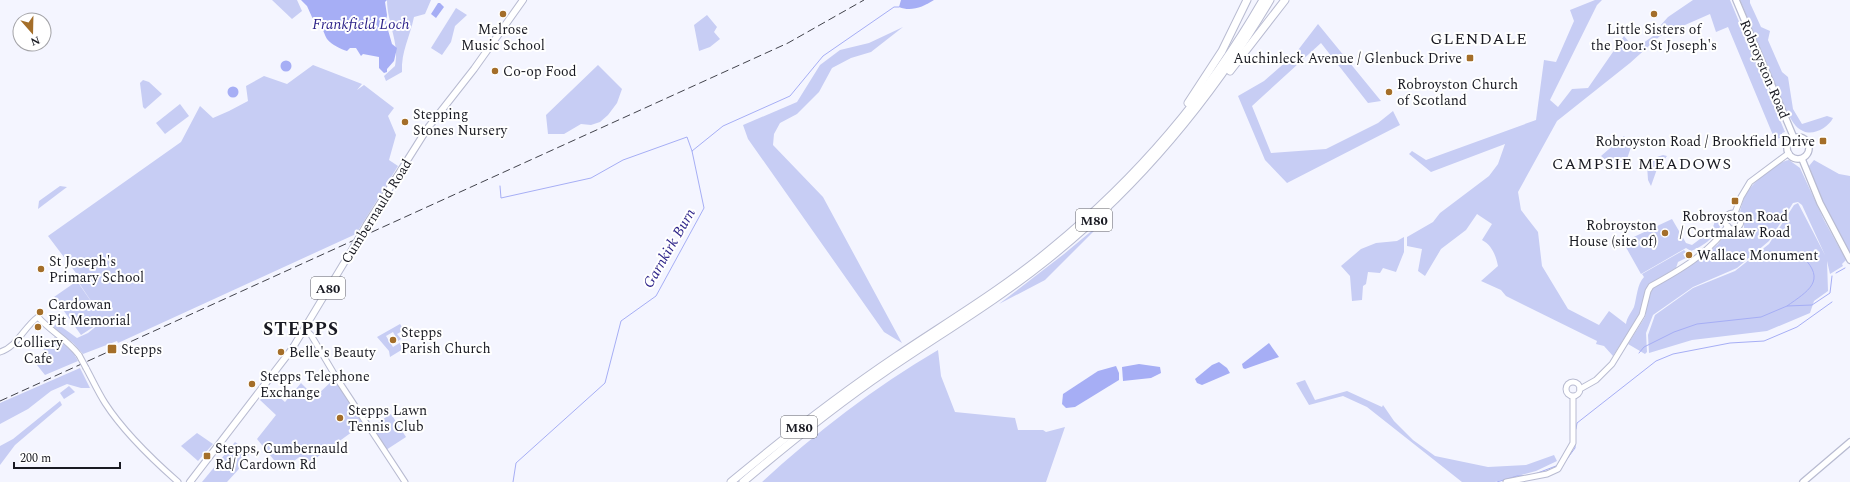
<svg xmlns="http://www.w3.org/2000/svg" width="1850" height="482" font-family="Spectral,serif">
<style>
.green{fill:#c7cdf4}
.water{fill:#a6aef5}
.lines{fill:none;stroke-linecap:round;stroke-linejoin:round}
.stream{stroke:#a6aef5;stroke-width:1}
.tertiary-casing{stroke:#b8bbd1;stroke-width:7}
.secondary-casing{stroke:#b8bbd1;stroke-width:8}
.primary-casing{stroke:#b8bbd1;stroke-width:8}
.motorway-casing{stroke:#b8bbd1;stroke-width:9}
.tertiary{stroke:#fff;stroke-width:5}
.secondary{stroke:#fff;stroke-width:5.5}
.primary{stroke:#fff;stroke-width:6}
.motorway{stroke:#fff;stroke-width:7}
.rail{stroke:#42434c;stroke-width:1;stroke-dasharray:8 4;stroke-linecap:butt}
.tertiary-bridge-casing{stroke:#b8bbd1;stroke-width:7;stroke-linecap:butt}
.primary-bridge-casing{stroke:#b8bbd1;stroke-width:8;stroke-linecap:butt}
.tertiary-bridge{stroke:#fff;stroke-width:5}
.primary-bridge{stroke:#fff;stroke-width:6}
.poi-dot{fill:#a46e29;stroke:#fff;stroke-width:1.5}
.labels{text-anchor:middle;stroke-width:4;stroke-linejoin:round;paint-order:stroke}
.shield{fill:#fff;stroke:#5e5f64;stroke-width:1}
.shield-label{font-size:13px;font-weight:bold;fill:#191a22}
.poi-label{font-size:14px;fill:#191a22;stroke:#fff;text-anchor:start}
.street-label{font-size:14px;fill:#191a22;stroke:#fff}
.water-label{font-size:15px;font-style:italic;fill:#2f258a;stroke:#fff}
.quarter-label{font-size:16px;letter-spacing:1px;fill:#191a22;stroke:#fff}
.district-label{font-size:18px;font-weight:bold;letter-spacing:1px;fill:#191a22;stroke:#fff}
</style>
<rect width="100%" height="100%" fill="#f4f5ff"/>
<g class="green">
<polygon points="272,0 297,0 302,11 292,19"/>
<path d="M387,0H431L425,14L414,17C410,37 401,51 402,72L386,81L384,76L395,66C400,43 387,23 387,0Z"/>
<path d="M1595,0H1602L1597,5L1550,100L1558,107L1572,89L1588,88L1624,36L1635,49L1664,28L1660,26L1668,17L1693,0H1730L1785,132L1782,133V137L1775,140L1728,27L1716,32L1710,14L1660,36L1630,63L1557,121L1518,192L1521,210L1538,232L1542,266L1568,309L1599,325L1609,311L1626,324C1627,317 1631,313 1634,307C1637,297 1637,284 1644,277L1642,274L1684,250L1686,252L1683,254L1686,258L1678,262L1676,268L1648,285L1641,312L1613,356L1604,346L1596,344L1597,341L1506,296L1501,290L1481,281L1498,266C1496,256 1492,245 1482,240L1492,224L1477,214L1466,230L1441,249L1425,276L1418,271L1422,249L1407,246V237L1433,222L1440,213L1489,176L1498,164L1505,144L1431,172L1409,154L1412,151L1426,160L1536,120L1544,60L1556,62L1574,21L1570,10Z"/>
<path d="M1740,0H1750V3L1761,27L1770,31L1768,40L1782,72L1788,77L1793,109L1802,124L1827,116L1833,118C1828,128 1813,136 1803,131C1795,128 1791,119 1787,112Z"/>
<polygon points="456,8 467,15 455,26 451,42 442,55 431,48"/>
<polygon points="707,15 717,27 714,32 720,39 710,47 699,51 694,25"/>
<polygon points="1318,24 1381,101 1368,103 1321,43 1252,106 1271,153 1326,149 1378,123 1393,111 1400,125 1287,183 1265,160 1238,96 1264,81 1295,54"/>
<polygon points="903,27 871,52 851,58 832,68 819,92 797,114 780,123 774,134 773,145 823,197 902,343 884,332 748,139 743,125 797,102 820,65 840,50 869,43"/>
<polygon points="313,65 362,84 357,90 364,85 394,108 388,116 396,135 389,160 398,166 356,234 118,343 117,341 83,354 73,343 52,327 56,324 59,325 77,338 88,333 104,320 81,335 54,297 77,281 99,313 77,280 79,277 48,236 181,142 200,106 213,118 229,111 248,101 246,86 264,76 287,84"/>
<polygon points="598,65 622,89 617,103 608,115 600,122 591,125 581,124 564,134 548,134 546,115"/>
<polygon points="143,80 149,82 162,94 145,109 143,107 140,83"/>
<polygon points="180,104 189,116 165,134 156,123"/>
<path d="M1624,136L1631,147L1626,162C1615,161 1612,166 1601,156Z"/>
<polygon points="1663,155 1667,156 1657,169 1651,186 1648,180 1647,165 1654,158"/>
<path d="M1789,160L1800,168L1824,220L1846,260L1842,264L1843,266L1830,274L1827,261L1828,291L1814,301L1810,313L1767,331L1692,340L1649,353L1648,335L1655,315L1693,288L1735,271L1769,244L1794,205L1798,203L1825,255L1802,205L1798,202L1793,203L1769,241L1737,268L1693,287L1653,315L1646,333L1647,352L1645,354L1628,344L1645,317L1650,290L1704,256L1718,244L1728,231L1737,232L1739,234L1744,231V217L1740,211C1742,205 1743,198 1747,193C1753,182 1776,162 1789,160Z"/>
<path d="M1814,160L1839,174L1850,176V253C1833,225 1819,197 1809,166Z"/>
<polygon points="60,186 67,187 38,209 39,201"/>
<polygon points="1107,218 1045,280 999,304 1064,254"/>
<path d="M1716,218L1718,220L1720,227C1712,239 1704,246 1691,251L1686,248L1641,274L1623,242L1672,219L1686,243L1692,245L1712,230Z"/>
<polygon points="1404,237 1404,252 1396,272 1383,268 1380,273 1368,272 1366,284 1363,286 1362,300 1352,301 1350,276 1341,266 1361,249 1376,243 1397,241"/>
<polygon points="400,324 404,330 397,334 401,339 398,341 393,332 386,336 393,347 401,342 400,344 403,349 390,357 389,351 377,337"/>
<polygon points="55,337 73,352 78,361 45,375 37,365 48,356 43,348"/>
<path d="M938,350L941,376L955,412L1015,418L1018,430H1043L1046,432L1065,427L1046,482H762C815,433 875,387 938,350Z"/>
<polygon points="80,368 90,388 81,388 67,384 51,391 28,409 0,424 0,403"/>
<polygon points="334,379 363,424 305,466 298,458 282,470 257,439 276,415 260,400 269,388 285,402 301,383 315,397"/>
<polygon points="1305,380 1315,400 1347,391 1382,407 1383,405 1394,421 1413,440 1435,456 1488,467 1526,465 1554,455 1557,461 1536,471 1495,482 1462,482 1367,407 1343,396 1309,405 1296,383"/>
<polygon points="69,386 75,392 64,399 60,393"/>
<polygon points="60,401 62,405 15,445 0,465 0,446 13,439"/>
<polygon points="391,414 406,437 386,450 371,427"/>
<polygon points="197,433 213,444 198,461 181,446"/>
<polygon points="235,442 250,453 238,470 227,482 202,482"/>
</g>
<g class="water">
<path d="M301,0H387L385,2L387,15L386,23L392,44L397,48L394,61L387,69V72L384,73L379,68V57L363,54L361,56L356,48H350L347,51C341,49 332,45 327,39C324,34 324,30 319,25L316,26L307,6Z"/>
<path d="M901,0H934C923,7 911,12 899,7Z"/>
<polygon points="438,3 440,3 444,7 436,18 431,14"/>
<circle cx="286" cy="66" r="5.5"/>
<circle cx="233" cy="92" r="5.5"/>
<polygon points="1269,343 1279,357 1245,369 1243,368 1242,364"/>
<polygon points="1219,362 1227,368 1230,373 1202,385 1197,383 1195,379 1212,365"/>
<polygon points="1139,364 1160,367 1161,373 1151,378 1123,381 1122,367"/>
<polygon points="1116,366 1119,373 1119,380 1075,407 1066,408 1062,404 1063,394 1098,371"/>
</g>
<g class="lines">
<g class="stream">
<polyline points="500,186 501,198 591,178 623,160 687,137 692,151"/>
<polyline points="1836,273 1845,268"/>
<path d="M1787,306C1808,291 1827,281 1803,257"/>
<polyline points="1639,353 1644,347 1674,332 1697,324 1761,317 1787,306 1812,305 1830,293 1832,276"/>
<polyline points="1576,429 1577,423 1656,361 1673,354 1730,343 1764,341 1797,327 1832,302"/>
<polyline points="1564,463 1575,448 1575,444"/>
<polyline points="1535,474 1556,466"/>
<polyline points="513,482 516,463 605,383 621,321 656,296 704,208 692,151 723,126 790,96 823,56 894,7 899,7"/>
<polyline points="1497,482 1517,476 1532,475"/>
</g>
<defs>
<g id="tertiary">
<polyline points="1735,213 1741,197 1750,182 1789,153"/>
<circle cx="1733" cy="221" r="8"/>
<polyline points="305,329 311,335 336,377 405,482"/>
<path d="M0,352C17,347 24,327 38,317C50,331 67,339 79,355"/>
<path d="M86,368C92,379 98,392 105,403C123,431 153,460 178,482"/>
<circle cx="1573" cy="389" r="7"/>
<path d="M1580,389L1596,380L1612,364L1642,315L1648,291L1651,286C1680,270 1708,254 1728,226"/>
<polyline points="1506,482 1547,474 1558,469 1573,443 1573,397"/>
</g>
<g id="secondary">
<polyline points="1736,0 1794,138"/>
<circle cx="1798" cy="148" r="11"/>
<polyline points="1802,159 1820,203 1850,260"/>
<polyline points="1803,482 1850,442"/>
</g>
<g id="primary">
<polyline points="367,224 427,129 474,69 523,0"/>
<polyline points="190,482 292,349 353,248"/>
</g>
<g id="motorway">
<polyline points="1230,71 1285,0"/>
<polyline points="1188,103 1222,51 1247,0"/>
<path d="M731,482C785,437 839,395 897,356C949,321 1003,289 1052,248C1136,179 1209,94 1263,0"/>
<path d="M743,482C789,443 836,405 886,371C940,334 996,301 1047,260C1137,188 1211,99 1270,0"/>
</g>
</defs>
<use href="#tertiary" class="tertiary-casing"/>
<use href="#secondary" class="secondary-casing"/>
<use href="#primary" class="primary-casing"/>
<use href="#motorway" class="motorway-casing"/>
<use href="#tertiary" class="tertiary"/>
<use href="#secondary" class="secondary"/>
<use href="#primary" class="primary"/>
<use href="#motorway" class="motorway"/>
<polyline class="rail" points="0,401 788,43 864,0"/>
<defs>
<polyline id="tertiary-bridge" points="79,355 86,368"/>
<polyline id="primary-bridge" points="353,248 367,224"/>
</defs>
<use href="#tertiary-bridge" class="tertiary-bridge-casing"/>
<use href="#primary-bridge" class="primary-bridge-casing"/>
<use href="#tertiary-bridge" class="tertiary-bridge"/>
<use href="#primary-bridge" class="primary-bridge"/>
</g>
<g class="poi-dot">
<circle cx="503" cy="14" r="4"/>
<circle cx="1654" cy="14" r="4"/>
<rect x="1466" y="54" width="8" height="8" rx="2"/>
<circle cx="495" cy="71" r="4"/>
<circle cx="1389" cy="92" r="4"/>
<circle cx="405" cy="122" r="4"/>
<rect x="1819" y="137" width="8" height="8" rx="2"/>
<rect x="1731" y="197" width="8" height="8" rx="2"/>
<circle cx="1665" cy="233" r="4"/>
<circle cx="1689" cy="255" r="4"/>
<circle cx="41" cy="269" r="4"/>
<circle cx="40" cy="312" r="4"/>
<circle cx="38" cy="327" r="4"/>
<circle cx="393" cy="340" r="4"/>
<rect x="107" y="344" width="10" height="10" rx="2"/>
<circle cx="281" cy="352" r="4"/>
<circle cx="252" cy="384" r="4"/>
<circle cx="340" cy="418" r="4"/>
<rect x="203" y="452" width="8" height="8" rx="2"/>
</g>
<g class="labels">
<g class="shield">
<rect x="1076" y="209" width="36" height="22" rx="3"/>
<rect x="311" y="277" width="34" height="22" rx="3"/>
<rect x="781" y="416" width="36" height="22" rx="3"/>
</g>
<g class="shield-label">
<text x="1094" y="225">M80</text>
<text x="328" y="293">A80</text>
<text x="799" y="432">M80</text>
</g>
<g class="poi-label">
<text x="503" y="34" text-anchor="middle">Melrose<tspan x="503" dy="16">Music School</tspan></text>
<text x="1654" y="34" text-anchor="middle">Little Sisters of<tspan x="1654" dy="16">the Poor. St Joseph's</tspan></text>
<text x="1462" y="63" text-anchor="end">Auchinleck Avenue / Glenbuck Drive</text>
<text x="503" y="76">Co-op Food</text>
<text x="1397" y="89">Robroyston Church<tspan x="1397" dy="16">of Scotland</tspan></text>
<text x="413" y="119">Stepping<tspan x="413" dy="16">Stones Nursery</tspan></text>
<text x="1815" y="146" text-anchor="end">Robroyston Road / Brookfield Drive</text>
<text x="1735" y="221" text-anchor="middle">Robroyston Road<tspan x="1735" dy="16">/ Cortmalaw Road</tspan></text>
<text x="1657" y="230" text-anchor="end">Robroyston<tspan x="1657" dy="16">House (site of)</tspan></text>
<text x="1697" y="260">Wallace Monument</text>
<text x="49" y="266">St Joseph's<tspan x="49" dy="16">Primary School</tspan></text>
<text x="48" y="309">Cardowan<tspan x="48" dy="16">Pit Memorial</tspan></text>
<text x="401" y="337">Stepps<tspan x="401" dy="16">Parish Church</tspan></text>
<text x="38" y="347" text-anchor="middle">Colliery<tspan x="38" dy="16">Cafe</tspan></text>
<text x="121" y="354">Stepps</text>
<text x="289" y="357">Belle's Beauty</text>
<text x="260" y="381">Stepps Telephone<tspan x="260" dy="16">Exchange</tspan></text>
<text x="348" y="415">Stepps Lawn<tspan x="348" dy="16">Tennis Club</tspan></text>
<text x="215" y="453">Stepps, Cumbernauld<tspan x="215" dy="16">Rd/ Cardown Rd</tspan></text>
</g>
<g class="street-label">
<text transform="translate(1765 69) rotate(67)" y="5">Robroyston Road</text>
<text transform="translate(376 211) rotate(-58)" y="5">Cumbernauld Road</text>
</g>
<g class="water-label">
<text x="361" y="29">Frankfield Loch</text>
<text transform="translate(669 248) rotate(-60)" y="5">Garnkirk Burn</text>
</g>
<g class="quarter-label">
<text x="1479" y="44">GLENDALE</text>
<text x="1642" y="169">CAMPSIE MEADOWS</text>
</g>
<g class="district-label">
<text x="301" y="335">STEPPS</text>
</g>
</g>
<g transform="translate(32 32) rotate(160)"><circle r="19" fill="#ffffff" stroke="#a3a3a7"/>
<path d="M0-3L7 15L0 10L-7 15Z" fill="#a46e29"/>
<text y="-6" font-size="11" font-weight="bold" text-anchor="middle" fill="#191a22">N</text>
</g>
<path d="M14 462v6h106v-6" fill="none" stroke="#191a22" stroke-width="2"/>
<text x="20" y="462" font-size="12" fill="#191a22" stroke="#ffffff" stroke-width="3" paint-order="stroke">200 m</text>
</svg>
